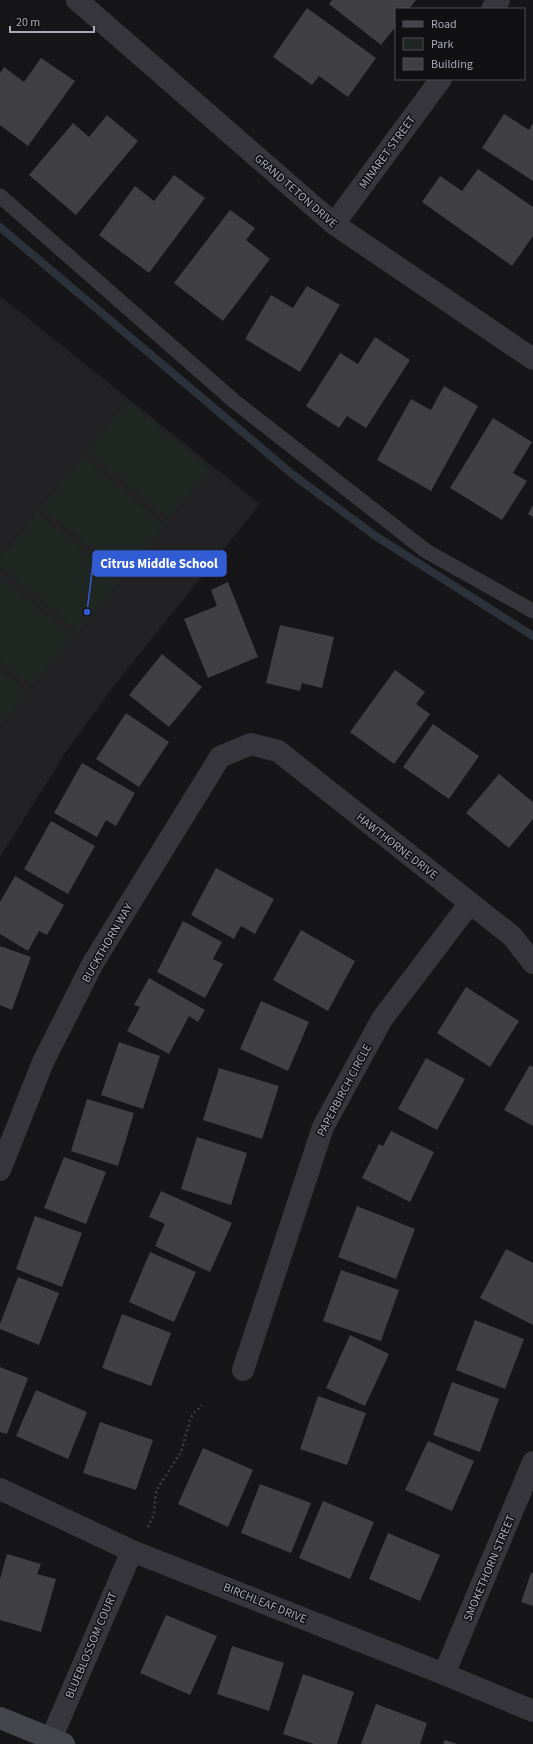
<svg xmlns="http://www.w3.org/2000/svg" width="533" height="1744" font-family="'Source Sans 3',sans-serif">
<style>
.built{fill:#222124}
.green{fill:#202722}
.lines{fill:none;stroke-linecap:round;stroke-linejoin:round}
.stream{stroke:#2c323b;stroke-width:8}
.building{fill:#403f44}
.path{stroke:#3d3d43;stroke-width:2.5;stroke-dasharray:2 3;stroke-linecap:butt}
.service{stroke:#37363c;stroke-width:15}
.minor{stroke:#37363c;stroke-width:22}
.secondary{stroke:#45454c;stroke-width:22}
.labels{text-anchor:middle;stroke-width:3;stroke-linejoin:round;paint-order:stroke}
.street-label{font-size:12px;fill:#a8aab7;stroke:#111012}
.leader{fill:none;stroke:#325cd3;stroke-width:1.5}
.callout-dot{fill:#325cd3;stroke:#111012;stroke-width:1.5}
.callout{fill:#325cd3;stroke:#325cd3;stroke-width:1.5}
.callout-label{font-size:13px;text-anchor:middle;font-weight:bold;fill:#fff}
</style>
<rect width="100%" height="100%" fill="#161517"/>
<polygon class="built" points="0,296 260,504 110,691 66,752 0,857"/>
<g class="green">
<polygon points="127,401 210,469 169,519 87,451"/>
<polygon points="82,457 165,525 124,575 41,507"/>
<polygon points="37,513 120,581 79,631 0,566 0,558"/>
<polygon points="0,577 73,637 32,686 0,660"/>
<polygon points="0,669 28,692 0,726"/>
</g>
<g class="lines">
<polyline class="stream" points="0,227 292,474 374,535 533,636"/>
</g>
<g class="building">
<polygon points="332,0 416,0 409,9 396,9 396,26 381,45 329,4"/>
<polygon points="307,8 376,58 348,97 319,76 312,85 273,57"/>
<polygon points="41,58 75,81 28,146 0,125 0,73 4,67 24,82"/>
<polygon points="504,114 529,130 533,123 533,181 482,148"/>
<polygon points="107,115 138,141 76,215 29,175 73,123 89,137"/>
<polygon points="478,169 533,207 533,236 512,266 422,202 440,176 462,191"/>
<polygon points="174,175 205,198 149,273 99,235 135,186 154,201"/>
<polygon points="230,210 255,228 246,240 270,259 223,321 174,283"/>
<polygon points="307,286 340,305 300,372 245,339 271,295 293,308"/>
<polygon points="375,337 410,360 366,428 347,416 339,428 306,406 340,353 358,364"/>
<polygon points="444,386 478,406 431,491 377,460 411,399 431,410"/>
<polygon points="493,418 532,442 513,473 527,481 502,520 450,488"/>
<polygon points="533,505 533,517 528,514"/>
<polygon points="228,582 258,657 208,678 184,619 217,606 211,590"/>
<polygon points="280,625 334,637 322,688 302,683 300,691 266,683"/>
<polygon points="162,654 202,687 169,727 129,695"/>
<polygon points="395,670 425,692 416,704 430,714 394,764 350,732"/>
<polygon points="126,713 169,742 139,787 96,759"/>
<polygon points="433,724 479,756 449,799 403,767"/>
<polygon points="82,763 135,793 116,826 106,820 97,837 54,813"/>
<polygon points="499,774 533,802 533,819 509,848 466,813"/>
<polygon points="51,821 95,846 68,894 24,869"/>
<polygon points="216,868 274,899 255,934 241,926 234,939 191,915"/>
<polygon points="15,876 64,905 47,935 39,931 28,951 0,934 0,902"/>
<polygon points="183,921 222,942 213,959 223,964 205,998 157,972"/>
<polygon points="301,930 355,961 328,1011 273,980"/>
<polygon points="0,946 31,957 12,1010 0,1005"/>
<polygon points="149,978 205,1010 198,1022 189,1016 169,1054 127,1031 140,1007 134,1005"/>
<polygon points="466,987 519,1021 490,1067 437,1033"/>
<polygon points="261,1001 309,1022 288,1071 240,1049"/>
<polygon points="119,1042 160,1056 143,1109 101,1095"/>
<polygon points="426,1058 465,1079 437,1130 398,1109"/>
<polygon points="530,1065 533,1067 533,1126 504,1110"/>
<polygon points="219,1068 279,1086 262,1139 203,1120"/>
<polygon points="87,1099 134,1113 118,1166 71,1151"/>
<polygon points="391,1131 434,1152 410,1202 362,1178 379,1144 383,1146"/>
<polygon points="197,1137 247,1153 231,1205 181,1189"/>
<polygon points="64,1157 106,1172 86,1224 44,1208"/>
<polygon points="161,1191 232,1223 210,1272 155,1246 165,1224 149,1217"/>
<polygon points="357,1206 415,1229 396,1279 338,1257"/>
<polygon points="35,1216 82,1233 62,1287 16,1269"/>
<polygon points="506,1249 533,1263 533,1325 480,1298"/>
<polygon points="150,1252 196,1272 174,1322 129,1302"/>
<polygon points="341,1270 399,1290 381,1341 323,1321"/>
<polygon points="18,1277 59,1293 39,1345 0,1329 0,1324"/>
<polygon points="122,1314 171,1333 151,1386 102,1368"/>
<polygon points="475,1320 524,1339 505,1389 456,1370"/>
<polygon points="350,1335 389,1354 365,1406 326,1388"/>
<polygon points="0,1367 28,1378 7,1434 0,1432"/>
<polygon points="452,1382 499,1399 480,1452 433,1435"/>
<polygon points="36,1390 87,1412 68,1459 16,1436"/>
<polygon points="318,1396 366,1413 347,1465 300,1449"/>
<polygon points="100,1422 153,1440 136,1490 83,1473"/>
<polygon points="428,1441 474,1461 452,1511 405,1490"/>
<polygon points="203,1448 253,1470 228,1527 178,1504"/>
<polygon points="260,1484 311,1503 291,1553 241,1533"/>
<polygon points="323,1501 374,1522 350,1579 299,1558"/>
<polygon points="388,1533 440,1555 420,1601 369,1579"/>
<polygon points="7,1554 41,1564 37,1574 56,1579 41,1632 0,1620 0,1579"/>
<polygon points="531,1573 533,1573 533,1606 521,1602"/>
<polygon points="166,1615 217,1636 190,1695 140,1673"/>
<polygon points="232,1646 284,1663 269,1711 217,1694"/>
<polygon points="303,1674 354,1692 337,1744 314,1744 283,1734"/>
<polygon points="376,1704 427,1723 420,1744 361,1744"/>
<polygon points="445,1740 457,1744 443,1744"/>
</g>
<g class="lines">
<polyline class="path" points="148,1527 154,1514 156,1492 159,1486 181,1452 190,1420 193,1414 202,1405"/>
<polyline class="service" points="0,196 234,401 426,551 533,611"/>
<g class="minor">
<polyline points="77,0 334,224 533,359"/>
<polyline points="492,9 499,0"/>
<polyline points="334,224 441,79"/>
<polyline points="0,1170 43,1062 93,963 220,757 251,744 278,751 512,936 533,963"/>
<polyline points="243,1370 323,1127 382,1019 470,903"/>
<polyline points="0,1489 132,1551 444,1674 533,1711"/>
<polyline points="444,1674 533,1462"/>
<polyline points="51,1739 132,1551"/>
</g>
<polyline class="secondary" points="0,1718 64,1744"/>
</g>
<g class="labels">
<g class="street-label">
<text transform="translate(387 152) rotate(-54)" y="4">MINARET STREET</text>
<text transform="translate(296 191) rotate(41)" y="4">GRAND TETON DRIVE</text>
<text transform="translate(397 846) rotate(38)" y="4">HAWTHORNE DRIVE</text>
<text transform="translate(107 943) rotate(-60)" y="4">BUCKTHORN WAY</text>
<text transform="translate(344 1090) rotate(-62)" y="4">PAPERBIRCH CIRCLE</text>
<text transform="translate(489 1568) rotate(-67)" y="4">SMOKETHORN STREET</text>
<text transform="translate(265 1603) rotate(22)" y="4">BIRCHLEAF DRIVE</text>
<text transform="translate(91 1645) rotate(-67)" y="4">BLUEBLOSSOM COURT</text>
</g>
</g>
<path class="leader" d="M87 612L93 563"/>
<circle class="callout-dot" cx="87" cy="612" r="4"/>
<rect class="callout" x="93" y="551" width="133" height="25" rx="4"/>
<g class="callout-label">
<text x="159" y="568">Citrus Middle School</text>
</g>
<rect x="395" y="8" width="130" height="72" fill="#111012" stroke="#4d4e54"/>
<rect x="403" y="21" width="20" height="6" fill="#45454c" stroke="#4d4e54"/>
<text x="431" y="28" font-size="12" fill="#a8aab7">Road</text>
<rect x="403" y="38" width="20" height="12" fill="#202722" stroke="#4d4e54"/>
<text x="431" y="48" font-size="12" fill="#a8aab7">Park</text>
<rect x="403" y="58" width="20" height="12" fill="#403f44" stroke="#4d4e54"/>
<text x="431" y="68" font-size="12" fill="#a8aab7">Building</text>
<path d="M10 26v6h84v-6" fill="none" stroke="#a8aab7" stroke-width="2"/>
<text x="16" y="26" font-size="12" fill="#a8aab7" stroke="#111012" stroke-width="3" paint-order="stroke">20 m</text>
</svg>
